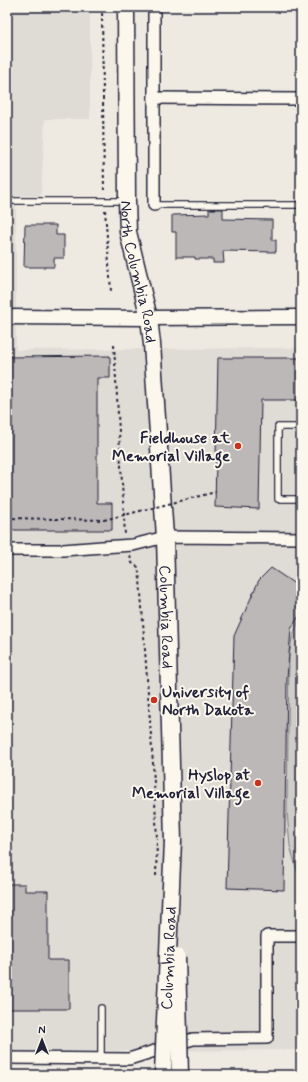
<svg xmlns="http://www.w3.org/2000/svg" width="308" height="1082" font-family="Mynerve,sans-serif">
<style>
.built{fill:#dfdbd5}
.green{fill:#d0cdc9;stroke:#797882}
.building{fill:#bcb8b8;stroke:#22223b}
.lines{fill:none;stroke-linecap:round;stroke-linejoin:round}
.service-casing{stroke:#22223b;stroke-width:8}
.minor-casing{stroke:#22223b;stroke-width:14}
.tertiary-casing{stroke:#22223b;stroke-width:17}
.secondary-casing{stroke:#22223b;stroke-width:19}
.path{stroke:#22223b;stroke-width:2;stroke-dasharray:3 3;stroke-linecap:butt}
.service{stroke:#fbf7ec;stroke-width:5.5}
.minor{stroke:#fbf7ec;stroke-width:11}
.tertiary{stroke:#fbf7ec;stroke-width:14}
.secondary{stroke:#fbf7ec;stroke-width:16}
.secondary-bridge-casing{stroke:#22223b;stroke-width:19;stroke-linecap:butt}
.path-bridge{stroke:#22223b;stroke-width:2;stroke-dasharray:3 3;stroke-linecap:butt}
.secondary-bridge{stroke:#fbf7ec;stroke-width:16}
.poi-dot{fill:#c8321e;stroke:#fbf7ec;stroke-width:1.5}
.labels{text-anchor:middle;stroke-width:4;stroke-linejoin:round;paint-order:stroke}
.street-label{font-size:16px;fill:#22223b;stroke:#fbf7ec}
.poi-label{font-size:16px;font-weight:bold;fill:#22223b;stroke:#fbf7ec;text-anchor:end}
</style>
<rect width="100%" height="100%" fill="#eeeae2"/>
<filter id="ink" filterUnits="userSpaceOnUse"><feTurbulence type="fractalNoise" baseFrequency=".025" numOctaves="2"/><feDisplacementMap in="SourceGraphic" scale="8" xChannelSelector="R" yChannelSelector="G"/><feConvolveMatrix kernelMatrix="1 2 1 2 8 2 1 2 1" color-interpolation-filters="sRGB"/></filter>
<g filter="url(#ink)">
<polygon class="built" points="7,7 90,7 90,119 45,119 41,196 16,196 16,350 301,348 301,1050 7,1051"/>
<polygon class="green" points="301,614 301,879 299,877 290,846 287,812 289,657 292,638"/>
<g class="building">
<polygon points="209,209 223,209 223,219 272,220 272,240 276,240 276,252 223,251 224,263 213,263 213,259 195,259 195,257 176,257 176,232 172,232 172,215 209,214"/>
<polygon points="25,225 56,225 56,235 64,235 64,258 54,258 54,267 24,267"/>
<polygon points="110,356 110,378 97,378 97,503 112,503 112,530 7,530 7,357"/>
<polygon points="218,358 301,358 301,400 261,400 259,509 215,507"/>
<polygon points="271,568 301,588 301,613 291,629 287,678 284,890 227,888 234,636 259,580"/>
<polygon points="7,884 25,884 25,891 48,891 48,960 69,960 69,1009 7,1009"/>
</g>
<g class="lines">
<defs>
<g id="service">
<polyline points="7,201 127,201"/>
<polyline points="154,205 301,205"/>
<polyline points="301,427 278,427 278,499 301,499"/>
<polyline points="101,1008 101,1058"/>
</g>
<g id="minor">
<polyline points="154,7 154,205"/>
<polyline points="154,98 301,99"/>
<polyline points="7,550 63,550 102,547 133,545 165,537 301,538"/>
<polyline points="7,1058 129,1059 193,1039 267,1038 267,936 301,936"/>
</g>
<polyline id="tertiary" points="7,317 149,318 301,317"/>
<g id="secondary">
<path id="s1" d="M126,7L127,201L128,232L149,318L152,344L165,537L173,841"/>
</g>
</defs>
<use href="#service" class="service-casing"/>
<use href="#minor" class="minor-casing"/>
<use href="#tertiary" class="tertiary-casing"/>
<use href="#secondary" class="secondary-casing"/>
<g class="path">
<polyline points="102,7 104,192"/>
<polyline points="105,210 111,291"/>
<polyline points="114,345 125,535"/>
<polyline points="7,518 104,520"/>
<polyline points="130,556 132,563 138,567 140,579 153,764 157,839"/>
</g>
<use href="#service" class="service"/>
<use href="#minor" class="minor"/>
<use href="#tertiary" class="tertiary"/>
<use href="#secondary" class="secondary"/>
<defs>
<g id="secondary-bridge">
<polyline points="177,957 180,1075"/>
<path id="s2" d="M163,1075L165,1021L173,841"/>
</g>
</defs>
<use href="#secondary-bridge" class="secondary-bridge-casing"/>
<g class="path-bridge">
<polyline points="104,520 216,492"/>
<polyline points="156,876 157,839"/>
</g>
<use href="#secondary-bridge" class="secondary-bridge"/>
</g>
</g>
<g class="poi-dot">
<circle cx="238" cy="446" r="4"/>
<circle cx="154" cy="700" r="4"/>
<circle cx="258" cy="783" r="4"/>
</g>
<g class="labels">
<g class="street-label">
<text dy="6" stroke="none"><textPath href="#s1" startOffset="266">North Columbia Road</textPath></text>
<text dy="6" stroke="none"><textPath href="#s1" startOffset="613">Columbia Road</textPath></text>
<text dy="6" stroke="none"><textPath href="#s2" startOffset="117">Columbia Road</textPath></text>
</g>
<g class="poi-label">
<text x="230" y="443">Fieldhouse at<tspan x="230" dy="18">Memorial Village</tspan></text>
<text x="162" y="697" text-anchor="start">University of<tspan x="162" dy="18">North Dakota</tspan></text>
<text x="250" y="780">Hyslop at<tspan x="250" dy="18">Memorial Village</tspan></text>
</g>
</g>
<rect width="308" height="1082" fill="none" stroke="#fbf7ec" stroke-width="24"/>
<rect x="12" y="12" width="284" height="1058" fill="none" stroke="#22223b" stroke-width="1.5" filter="url(#ink)"/>
<g transform="translate(42 1040)" stroke="#fbf7ec" stroke-width="3" paint-order="stroke">
<path d="M0-3L7 15L0 10L-7 15Z" fill="#22223b"/>
<text y="-6" font-size="11" font-weight="bold" text-anchor="middle" fill="#22223b">N</text>
</g>
</svg>
